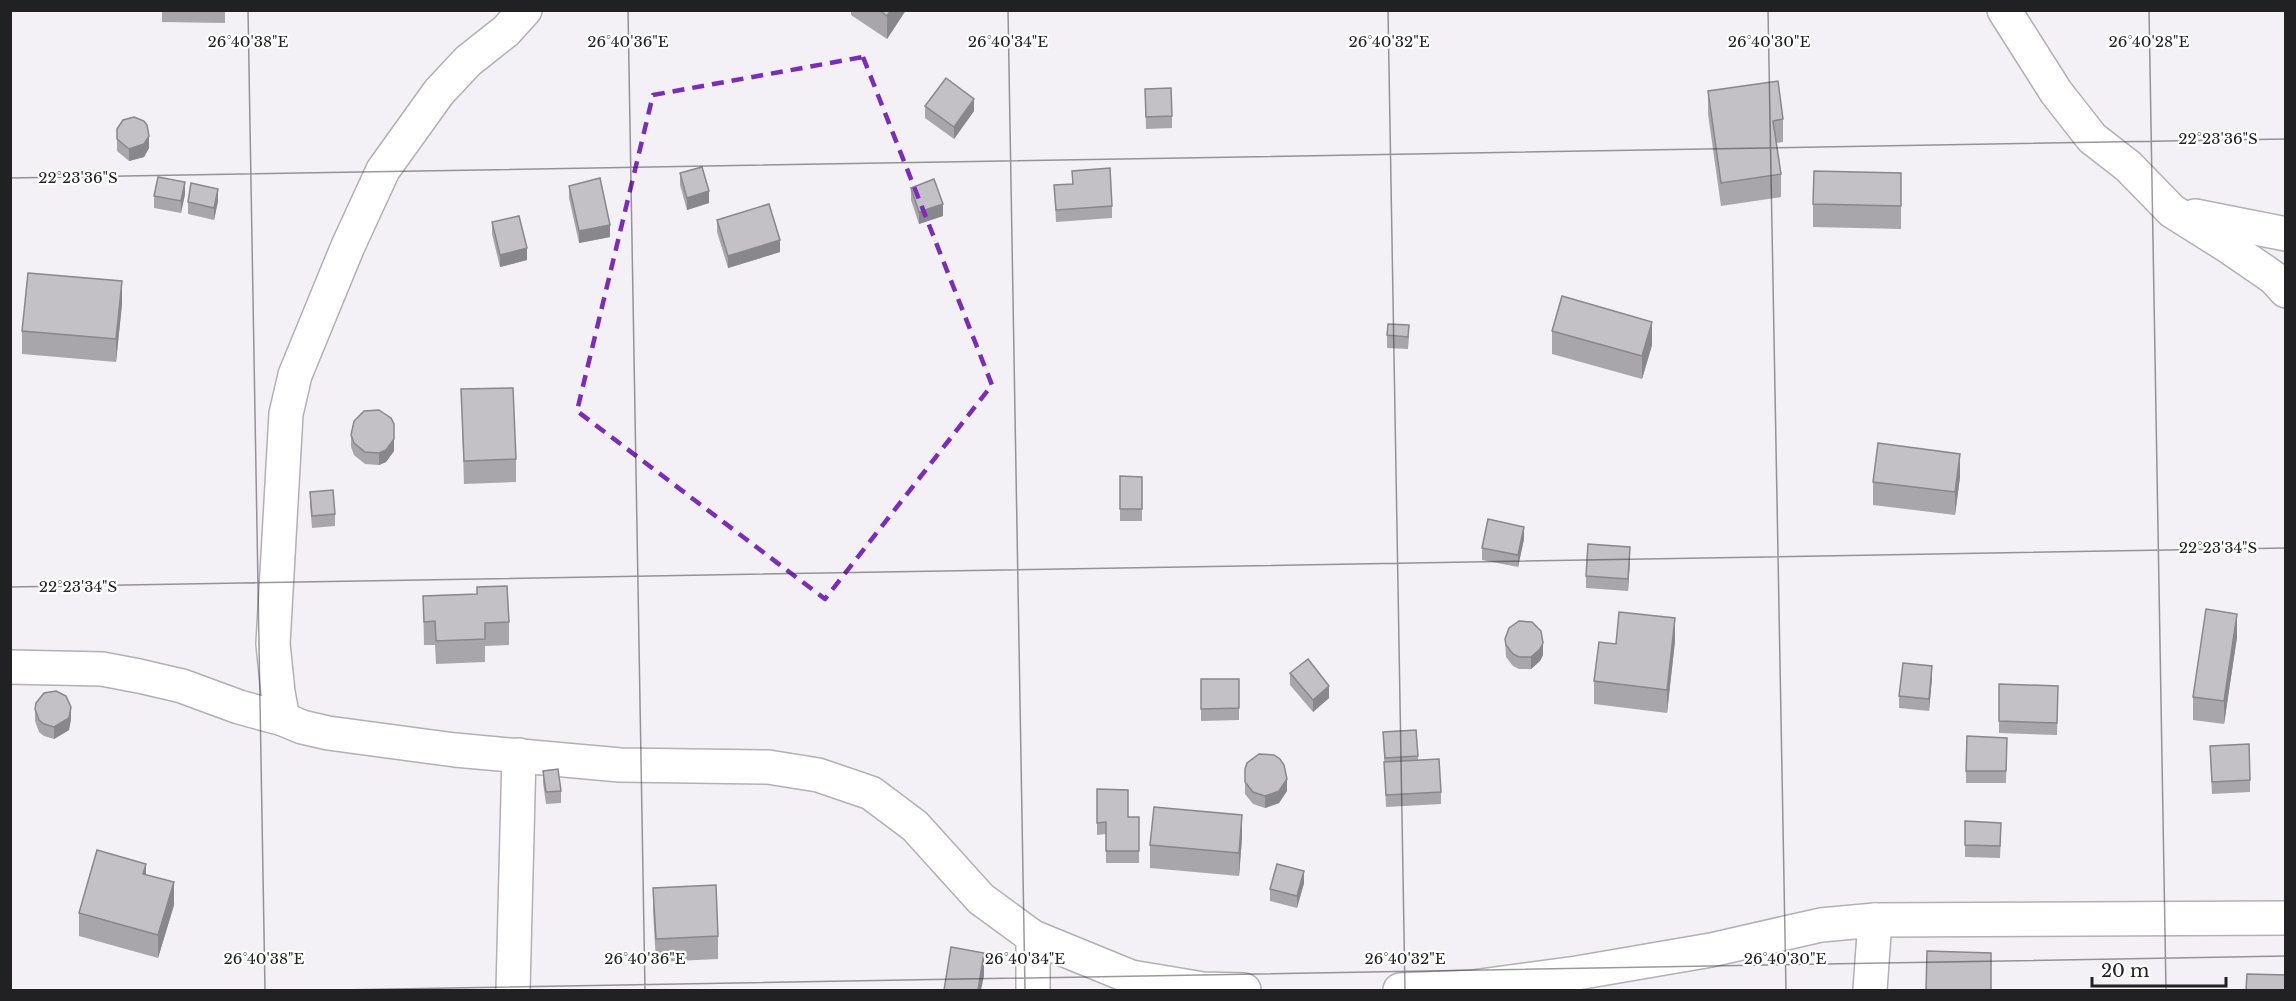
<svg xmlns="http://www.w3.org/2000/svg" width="2296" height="1001" font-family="'Libre Baskerville',serif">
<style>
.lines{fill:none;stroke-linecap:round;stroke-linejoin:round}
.minor-casing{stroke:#b2b0b5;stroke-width:36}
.minor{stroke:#fff;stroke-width:33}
.wall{fill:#a8a6aa}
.shaded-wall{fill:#88878b}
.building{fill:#c3c1c6;stroke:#88878b;stroke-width:1.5}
.marked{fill:none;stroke:#7b2cbf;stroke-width:4.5;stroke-dasharray:12 8;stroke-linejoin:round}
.ticks{fill:none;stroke:#212022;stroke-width:1.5;stroke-opacity:0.45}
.ticks-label{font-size:15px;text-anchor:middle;fill:#212022;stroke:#fff;stroke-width:4.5;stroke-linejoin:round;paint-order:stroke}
</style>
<rect width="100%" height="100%" fill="#f3f1f6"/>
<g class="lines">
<defs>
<g id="minor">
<polyline points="525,10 506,31 468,61 439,92 383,170 348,246 295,375 286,414 273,644 278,692 283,719 302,727 328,733 455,750 620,765 768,767 818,775 871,793 915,826 981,899 1033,937 1131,977 1203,989 1244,990"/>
<polyline points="2004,10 2056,92 2092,138 2128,166 2172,211 2226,245 2274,278 2286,291"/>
<polyline points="2195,216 2286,234"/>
<polyline points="10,667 102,669 139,676 182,686 239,707 283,719"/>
<polyline points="1033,937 1033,990"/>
<polyline points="513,990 519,755"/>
<polyline points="1400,990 1473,987 1577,973 1711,950 1821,925 1875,920 2286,918"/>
<polyline points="1870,990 1875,920"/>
</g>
</defs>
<use href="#minor" class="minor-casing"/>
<use href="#minor" class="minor"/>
</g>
<g class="wall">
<polygon points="162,10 225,10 225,23 162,22"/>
<polygon points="851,10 906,10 887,39 851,15"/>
<polygon points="1145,89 1172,116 1172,128 1146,129"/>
<polygon points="1708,91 1783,119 1783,142 1776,143 1781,174 1781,197 1721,206 1708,114"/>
<polygon points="925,106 974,111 954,139 925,118"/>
<polygon points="117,129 149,148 144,157 129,161 117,151"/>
<polygon points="1072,171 1112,206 1112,218 1056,222 1054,185 1072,184"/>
<polygon points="680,173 709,203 687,210 680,185"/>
<polygon points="1901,173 1901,229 1813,227 1813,204"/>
<polygon points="569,186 610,237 579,243 569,198"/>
<polygon points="911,188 943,216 919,224 911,200"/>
<polygon points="185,194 181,213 154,208 154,196"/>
<polygon points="218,201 214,220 188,214 188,202"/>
<polygon points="717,220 780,252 728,268 717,232"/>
<polygon points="492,222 527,260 500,267 492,234"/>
<polygon points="122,304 116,362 22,354 22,331"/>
<polygon points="1552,331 1652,345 1642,379 1552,354"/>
<polygon points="1387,335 1409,337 1408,349 1387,348"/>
<polygon points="461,389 516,459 516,482 464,484"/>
<polygon points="351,435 394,451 386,462 379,465 365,464 354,455 351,447"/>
<polygon points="1120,476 1142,477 1142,521 1120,521"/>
<polygon points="1960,477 1955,515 1873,505 1873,482"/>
<polygon points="310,492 335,514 335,526 312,528 310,504"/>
<polygon points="1524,539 1518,567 1482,560 1482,548"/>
<polygon points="1630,559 1628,591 1586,588 1586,576"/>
<polygon points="423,596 509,622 509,645 485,646 485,662 436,664 435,645 424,645"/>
<polygon points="2237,637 2224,724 2193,720 2193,697"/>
<polygon points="1505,639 1543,655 1540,661 1531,669 1519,669 1513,666 1506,657"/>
<polygon points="1675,641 1667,713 1594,704 1594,681 1616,644"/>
<polygon points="1290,673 1329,698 1313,712 1290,685"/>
<polygon points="1932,678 1929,711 1899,708 1899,696"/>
<polygon points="1201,679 1239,679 1239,720 1201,721"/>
<polygon points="1999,684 2058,698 2057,735 1999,733"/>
<polygon points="35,709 71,719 69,730 54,739 44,736 39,732 35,721"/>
<polygon points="1416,730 1418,760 1441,792 1441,804 1386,807 1383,732"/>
<polygon points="2007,738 2006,783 1966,783 1966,771"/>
<polygon points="2210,746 2250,780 2250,792 2212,794"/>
<polygon points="1245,769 1287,791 1279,803 1265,808 1253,804 1245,794"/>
<polygon points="543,771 561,791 561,803 546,804 543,783"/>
<polygon points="1097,789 1128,817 1139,817 1139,863 1106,863 1106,834 1097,835"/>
<polygon points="1965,821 2001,835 2000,858 1965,857"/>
<polygon points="1242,838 1239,876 1150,868 1150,845"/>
<polygon points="146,875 174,905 158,958 79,936 79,913"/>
<polygon points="1304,883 1297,908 1270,901 1270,889"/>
<polygon points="653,888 718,936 718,959 656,962 653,911"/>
</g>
<g class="shaded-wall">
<polygon points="891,10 906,10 887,39 887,16"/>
<polygon points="974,99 974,111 954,139 954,127"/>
<polygon points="149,136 149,148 144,157 129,161 129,149"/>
<polygon points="185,182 185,194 181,213 181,201"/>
<polygon points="218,189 218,201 214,220 214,208"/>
<polygon points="709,191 709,203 687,210 687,198"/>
<polygon points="943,204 943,216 919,224 919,212"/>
<polygon points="610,225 610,237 579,243 579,231"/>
<polygon points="780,240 780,252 728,268 728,256"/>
<polygon points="527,248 527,260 500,267 500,255"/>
<polygon points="122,281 122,304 116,362 116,339"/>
<polygon points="1652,322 1652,345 1642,379 1642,356"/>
<polygon points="394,439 394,451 386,462 379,465 379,453"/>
<polygon points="1960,454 1960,477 1955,515 1955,492"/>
<polygon points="1524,527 1524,539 1518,567 1518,555"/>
<polygon points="1630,547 1630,559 1628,591 1628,579"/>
<polygon points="2237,614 2237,637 2224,724 2224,701"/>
<polygon points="1675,618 1675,641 1667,713 1667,690"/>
<polygon points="1543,643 1543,655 1540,661 1531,669 1531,657"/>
<polygon points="1932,666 1932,678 1929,711 1929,699"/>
<polygon points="1329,686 1329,698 1313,712 1313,700"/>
<polygon points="71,707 71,719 69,730 54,739 54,727"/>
<polygon points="1287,779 1287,791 1279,803 1265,808 1265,796"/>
<polygon points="1242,815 1242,838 1239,876 1239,853"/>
<polygon points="146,864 146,887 143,874"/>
<polygon points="1304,871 1304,883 1297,908 1297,896"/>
<polygon points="174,882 174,905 158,958 158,935"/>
<polygon points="984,953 984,976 981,990 978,990"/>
</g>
<g class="building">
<polygon points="879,10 891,10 887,16"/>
<polygon points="946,78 974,99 954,127 925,106"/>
<polygon points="1778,81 1783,119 1773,121 1781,174 1721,183 1708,91"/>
<polygon points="1171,88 1172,116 1146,117 1145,89"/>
<polygon points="134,117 144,121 147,125 149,136 144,144 129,149 117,139 117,129 123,120"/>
<polygon points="702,167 709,191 687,198 680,173"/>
<polygon points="1110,168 1112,206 1056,210 1054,185 1073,184 1072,171"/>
<polygon points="1814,171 1901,173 1901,206 1813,204"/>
<polygon points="158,177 185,182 181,201 154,196"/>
<polygon points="600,178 610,225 579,231 569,186"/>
<polygon points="934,179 943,204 919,212 911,188"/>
<polygon points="191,183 218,189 214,208 188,202"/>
<polygon points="769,204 780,240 728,256 717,220"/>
<polygon points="519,216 527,248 500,255 492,222"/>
<polygon points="28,273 122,281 116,339 22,331"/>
<polygon points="1562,296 1652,322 1642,356 1552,331"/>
<polygon points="1388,324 1409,325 1408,337 1387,335"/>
<polygon points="513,388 516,459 464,461 461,389"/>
<polygon points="379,410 391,418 394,424 394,439 386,450 379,453 365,452 354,443 351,435 354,421 364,411"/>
<polygon points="1878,443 1960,454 1955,492 1873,482"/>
<polygon points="1120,476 1142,477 1142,509 1120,509"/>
<polygon points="333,490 335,514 312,516 310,492"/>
<polygon points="1488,519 1524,527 1518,555 1482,548"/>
<polygon points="1588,544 1630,547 1628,579 1586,576"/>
<polygon points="507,586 509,622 485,623 485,639 436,641 435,621 424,622 423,596 477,594 477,587"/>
<polygon points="2206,609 2237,614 2224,701 2193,697"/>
<polygon points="1619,612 1675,618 1667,690 1594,681 1599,642 1616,644"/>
<polygon points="1519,621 1532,622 1541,631 1543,643 1540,649 1531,657 1519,657 1513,654 1506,645 1505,639 1509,628"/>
<polygon points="1308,659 1329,686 1313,700 1290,673"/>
<polygon points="1903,663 1932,666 1929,699 1899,696"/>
<polygon points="1201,679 1239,679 1239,708 1201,709"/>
<polygon points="1999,684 2058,686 2057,723 1999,721"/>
<polygon points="56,691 66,696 71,707 69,718 54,727 44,724 39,720 35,709 36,703 44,693"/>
<polygon points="1416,730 1418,756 1385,758 1383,732"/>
<polygon points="1967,736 2007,738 2006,771 1966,771"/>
<polygon points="2249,744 2250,780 2212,782 2210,746"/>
<polygon points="1259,754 1274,755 1280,759 1284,765 1287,779 1279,791 1265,796 1253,792 1245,782 1245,769 1247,763"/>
<polygon points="1439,759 1441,792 1386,795 1384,762"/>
<polygon points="558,769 561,791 546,792 543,771"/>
<polygon points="1097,789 1128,790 1128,817 1139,817 1139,851 1106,851 1106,822 1097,823"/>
<polygon points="1154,807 1242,815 1239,853 1150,845"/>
<polygon points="1965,821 2001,823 2000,846 1965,845"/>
<polygon points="97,850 146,864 143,874 174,882 158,935 79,913"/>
<polygon points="1277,864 1304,871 1297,896 1270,889"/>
<polygon points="716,885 718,936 656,939 653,888"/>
<polygon points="951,947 984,953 978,990 944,990"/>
<polygon points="1927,951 1991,953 1991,990 1926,990"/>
<polygon points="2247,974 2286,975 2286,990 2246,990"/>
</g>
<path class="marked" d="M863,57L992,385L825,599L577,411L653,95Z"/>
<path class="ticks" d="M248,10L265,990M628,10L645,990M1008,10L1025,990M1388,10L1405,990M1768,10L1786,990M2149,10L2166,990M10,178L2286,139M10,587L2286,548M337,990L2286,956"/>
<g class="ticks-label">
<text x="248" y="47">26°40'38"E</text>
<text x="628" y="47">26°40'36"E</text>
<text x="1008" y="47">26°40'34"E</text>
<text x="1389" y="47">26°40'32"E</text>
<text x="1769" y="47">26°40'30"E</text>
<text x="2149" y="47">26°40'28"E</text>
<text x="2218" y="144">22°23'36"S</text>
<text x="78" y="183">22°23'36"S</text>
<text x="2218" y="553">22°23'34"S</text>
<text x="78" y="592">22°23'34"S</text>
<text x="264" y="964">26°40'38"E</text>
<text x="645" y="964">26°40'36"E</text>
<text x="1025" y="964">26°40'34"E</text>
<text x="1405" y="964">26°40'32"E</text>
<text x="1785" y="964">26°40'30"E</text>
</g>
<rect width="2296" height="1001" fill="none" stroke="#212022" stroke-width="24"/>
<path d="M2092 977v9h134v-9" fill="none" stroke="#212022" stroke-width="3"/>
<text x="2101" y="977" font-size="18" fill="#212022" stroke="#ffffff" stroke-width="4.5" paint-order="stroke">20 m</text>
</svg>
